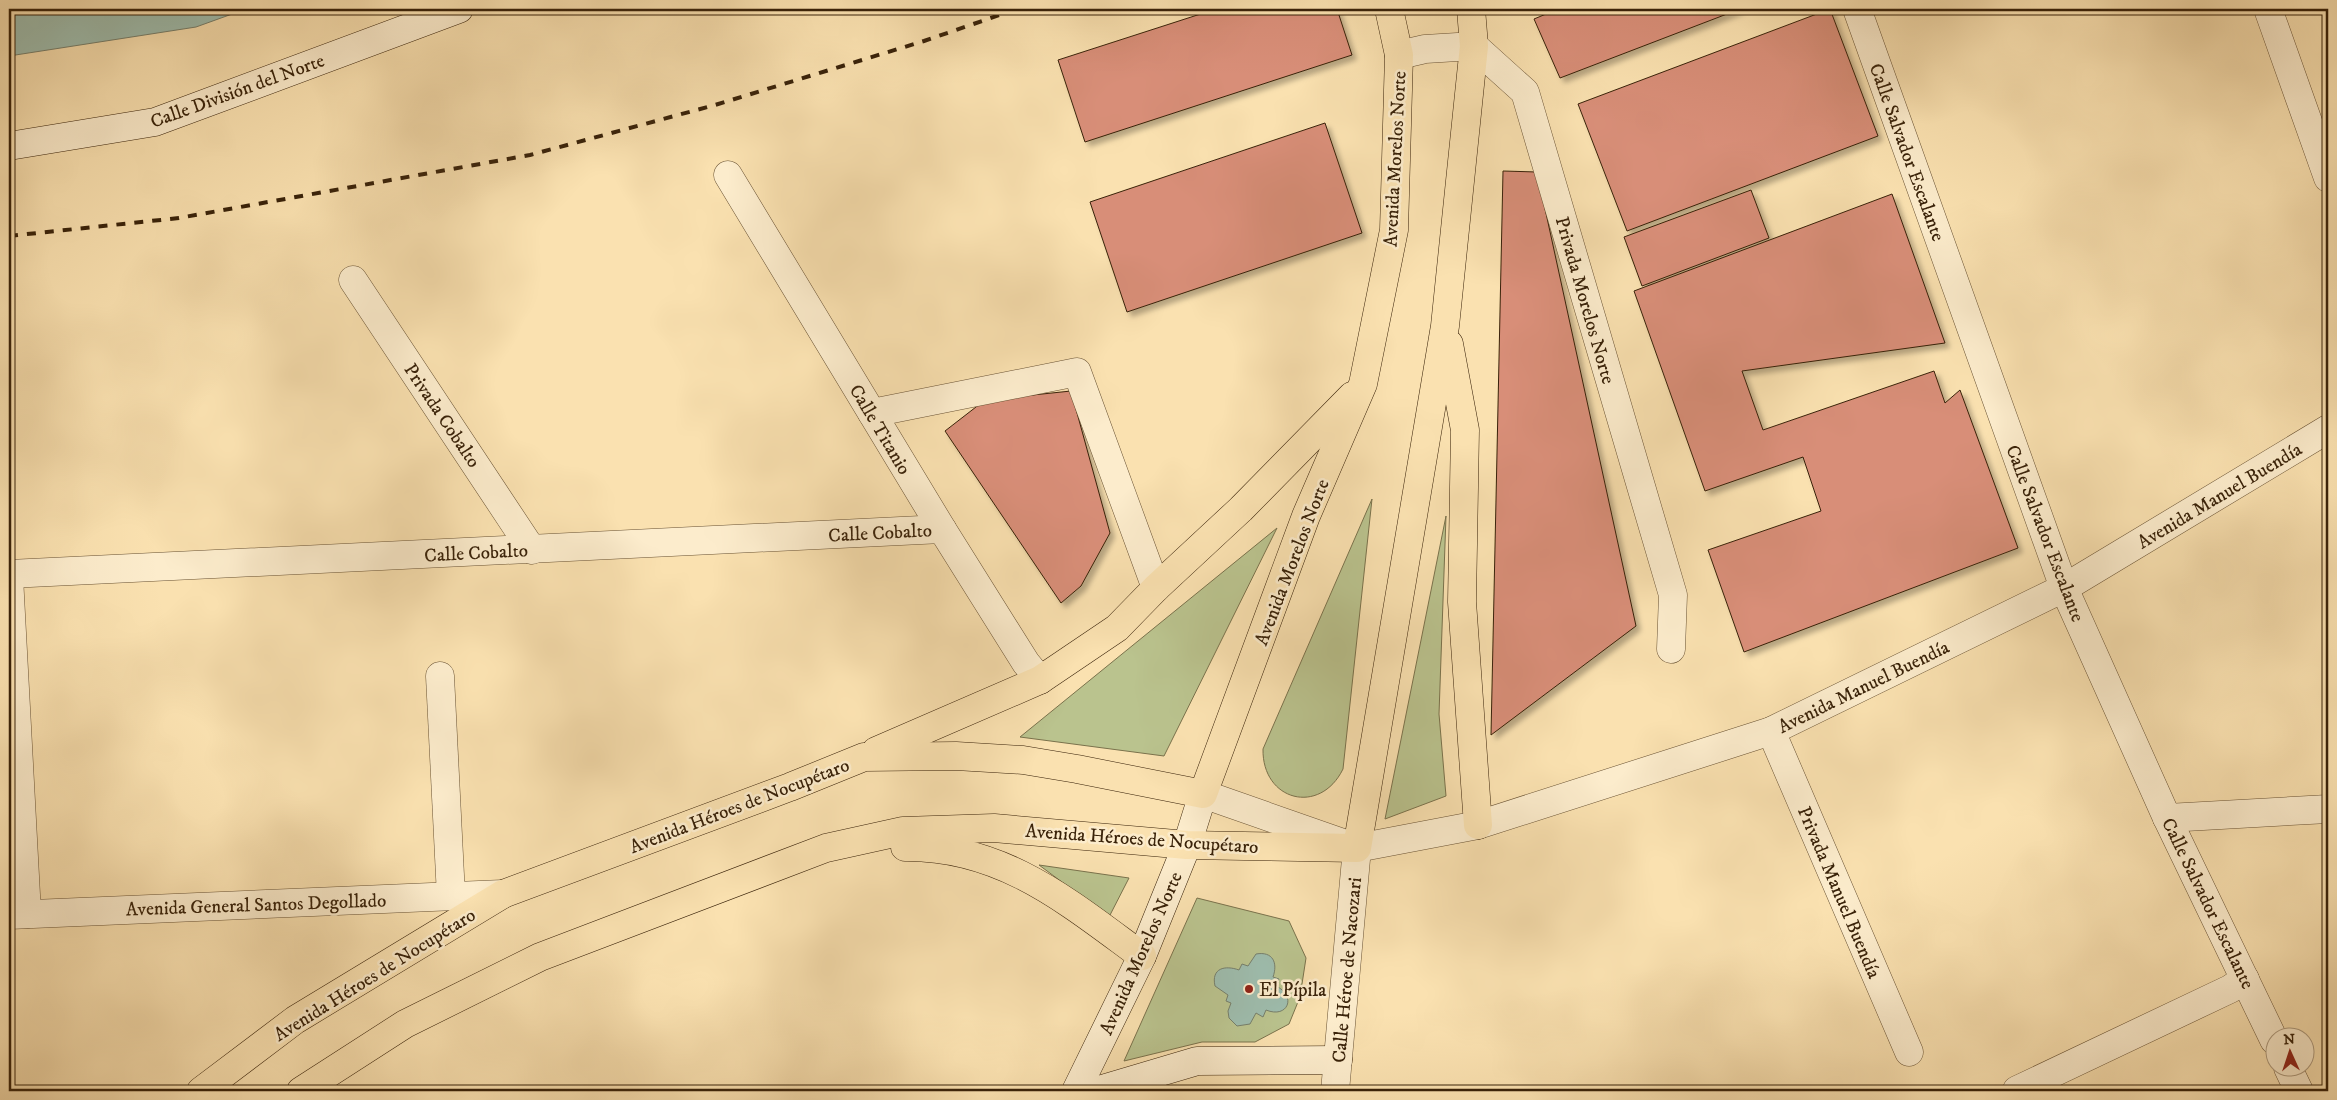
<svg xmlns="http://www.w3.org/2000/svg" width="2337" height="1100" font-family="'IM FELL DW Pica',serif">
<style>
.green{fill:#bac38e;stroke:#7a724c}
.water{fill:#9ebdae;stroke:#767f6c}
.building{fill:#d88e78;stroke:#392209;filter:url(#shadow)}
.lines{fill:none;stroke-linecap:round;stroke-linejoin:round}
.minor-casing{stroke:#695233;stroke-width:29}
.tertiary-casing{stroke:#695233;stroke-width:29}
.secondary-casing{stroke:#392209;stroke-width:29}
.primary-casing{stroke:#392209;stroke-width:29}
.minor{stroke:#fceccc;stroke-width:28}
.tertiary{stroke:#fceccc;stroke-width:28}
.secondary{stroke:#fceccc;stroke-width:28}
.primary{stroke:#fae1b0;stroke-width:28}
.rail{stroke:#392209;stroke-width:4;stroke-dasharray:9 9;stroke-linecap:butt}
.poi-dot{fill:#8f2418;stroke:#fceccc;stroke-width:2}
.labels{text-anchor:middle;stroke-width:5;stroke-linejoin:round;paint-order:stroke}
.street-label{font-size:19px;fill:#392209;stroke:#fceccc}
.poi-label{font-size:19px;fill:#392209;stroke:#fceccc;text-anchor:start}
</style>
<defs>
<filter id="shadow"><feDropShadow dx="4.5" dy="4.5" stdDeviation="2.5" flood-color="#0004"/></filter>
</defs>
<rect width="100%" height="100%" fill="#fae1b0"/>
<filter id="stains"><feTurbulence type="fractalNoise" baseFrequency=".004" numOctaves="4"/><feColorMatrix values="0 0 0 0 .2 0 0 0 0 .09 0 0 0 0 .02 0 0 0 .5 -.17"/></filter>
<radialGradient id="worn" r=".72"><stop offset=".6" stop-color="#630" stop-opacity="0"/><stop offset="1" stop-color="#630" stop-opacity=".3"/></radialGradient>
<g class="green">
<path d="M1372,499L1343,769C1320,816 1262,801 1263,749Z"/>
<polygon points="1446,516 1439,714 1446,796 1385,819"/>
<polygon points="1277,528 1164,756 1020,737"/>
<polygon points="1039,865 1129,878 1109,917"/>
<polygon points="1197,898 1289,921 1306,958 1300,997 1289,1024 1255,1042 1202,1042 1124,1061"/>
</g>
<g class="water">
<polygon points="9,9 246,9 196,27 9,56"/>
<path d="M1256,954C1273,951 1278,963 1273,977L1279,979L1276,986C1297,996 1288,1019 1266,1010L1263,1017L1256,1013L1250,1024L1237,1026L1229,1018L1228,1011L1231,1003L1226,1001L1228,995L1215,986C1211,968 1225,965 1239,970L1242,964L1248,966Z"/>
</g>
<g class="building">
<polygon points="1216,9 1337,9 1352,55 1085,142 1058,60"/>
<polygon points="1558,9 1740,9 1560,78 1534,19"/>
<polygon points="1830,9 1878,136 1627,231 1578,104"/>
<polygon points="1325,123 1362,233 1127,312 1090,202"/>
<polygon points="1503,171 1537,172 1636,626 1491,735"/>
<polygon points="1751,190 1769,238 1642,286 1624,237"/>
<polygon points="1892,194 1945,343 1742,371 1763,430 1934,371 1945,403 1960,390 2018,548 1744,652 1708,550 1821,511 1803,457 1705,491 1634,291"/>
<polygon points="1071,391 1110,533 1081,586 1061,603 945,431 985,400"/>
</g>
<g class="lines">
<defs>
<g id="minor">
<polyline points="1857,9 2064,588 2167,818 2274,1040"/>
<polyline points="2268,9 2328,178"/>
<polyline points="1399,55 1425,49 1474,46 1525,92 1673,595 1671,649"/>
<polyline points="728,175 942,529 1026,663 1040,680"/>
<polyline points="353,280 532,550"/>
<polyline points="872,413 1077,372 1156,588"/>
<polyline points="9,574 942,529"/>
<polyline points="9,577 27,914"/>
<polyline points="440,676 451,896"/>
<polyline points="1771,731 1909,1052"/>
<polyline points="2167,818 2328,809"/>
<polyline points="2288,1068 2299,1091"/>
<polyline points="2017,1090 2230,989 2245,979"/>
</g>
<g id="tertiary">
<polyline points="1203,794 1357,848 1478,825 1771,731 2064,588 2328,429"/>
<polyline points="9,915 503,894"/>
<polyline points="1335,1091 1357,848"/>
</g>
<g id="secondary">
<polyline points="9,146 155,122 459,9"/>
<polyline points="1076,1091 1142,956 1187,845 1203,794"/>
<polyline points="1096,1091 1197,1061 1338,1060"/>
</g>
<g id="primary">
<polyline points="1449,344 1465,430 1462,602 1478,825"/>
<polyline points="876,751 1040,680 1117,628 1156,588 1241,509 1352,396"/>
<path d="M905,847C1003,846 1068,902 1142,956"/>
<polyline points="201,1091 295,1020 503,894 790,787 864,757 956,756 1023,760 1077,769 1203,794 1306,516 1363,384 1394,230 1399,55 1389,9"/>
<polyline points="301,1091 405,1024 540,957 826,848 903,831 994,828 1187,845 1357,848 1445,326 1474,46 1471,9"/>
</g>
</defs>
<use href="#minor" class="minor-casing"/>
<use href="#tertiary" class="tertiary-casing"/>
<use href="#secondary" class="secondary-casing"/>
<use href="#primary" class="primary-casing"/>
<use href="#minor" class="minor"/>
<use href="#tertiary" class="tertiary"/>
<use href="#secondary" class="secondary"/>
<use href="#primary" class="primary"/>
<polyline class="rail" points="9,236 179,218 530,155 715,105 924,41 1017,9"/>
</g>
<circle class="poi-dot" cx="1249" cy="989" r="5"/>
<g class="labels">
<g class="street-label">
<text transform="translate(237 90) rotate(-20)" y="7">Calle División del Norte</text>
<text transform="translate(1908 152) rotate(70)" y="7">Calle Salvador Escalante</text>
<text transform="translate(1394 159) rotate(-87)" y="7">Avenida Morelos Norte</text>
<text transform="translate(1586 300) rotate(74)" y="7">Privada Morelos Norte</text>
<text transform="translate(443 415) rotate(56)" y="7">Privada Cobalto</text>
<text transform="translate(881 429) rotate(59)" y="7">Calle Titanio</text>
<text transform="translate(2219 495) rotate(-31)" y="7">Avenida Manuel Buendía</text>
<text transform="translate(880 532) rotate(-3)" y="7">Calle Cobalto</text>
<text transform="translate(2046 533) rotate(69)" y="7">Calle Salvador Escalante</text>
<text transform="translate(476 552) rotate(-3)" y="7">Calle Cobalto</text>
<text transform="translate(1291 562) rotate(-69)" y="7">Avenida Morelos Norte</text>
<text transform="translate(1863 686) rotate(-26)" y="7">Avenida Manuel Buendía</text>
<text transform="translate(739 805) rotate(-21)" y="7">Avenida Héroes de Nocupétaro</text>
<text transform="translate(1142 838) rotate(4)" y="7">Avenida Héroes de Nocupétaro</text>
<text transform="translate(1840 892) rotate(67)" y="7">Privada Manuel Buendía</text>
<text transform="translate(2209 903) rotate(64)" y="7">Calle Salvador Escalante</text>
<text transform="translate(256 904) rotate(-2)" y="7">Avenida General Santos Degollado</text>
<text transform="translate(1140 953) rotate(-66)" y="7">Avenida Morelos Norte</text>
<text transform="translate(1346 970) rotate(-85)" y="7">Calle Héroe de Nacozari</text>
<text transform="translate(374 974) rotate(-32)" y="7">Avenida Héroes de Nocupétaro</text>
</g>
<g class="poi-label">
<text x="1259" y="996">El Pípila</text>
</g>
</g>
<rect width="2337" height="1100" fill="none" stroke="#fae1b0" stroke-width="30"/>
<rect x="10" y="10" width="2317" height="1080" fill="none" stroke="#392209" stroke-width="2.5"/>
<rect x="15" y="15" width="2307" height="1070" fill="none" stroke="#392209"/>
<g transform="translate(2290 1052) rotate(357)"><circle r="24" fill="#fceccc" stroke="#ae9b7e"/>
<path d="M0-4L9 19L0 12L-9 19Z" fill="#8f2418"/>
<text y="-8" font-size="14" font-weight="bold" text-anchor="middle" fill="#392209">N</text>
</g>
<rect width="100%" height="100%" filter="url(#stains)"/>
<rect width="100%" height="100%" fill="url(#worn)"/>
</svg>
